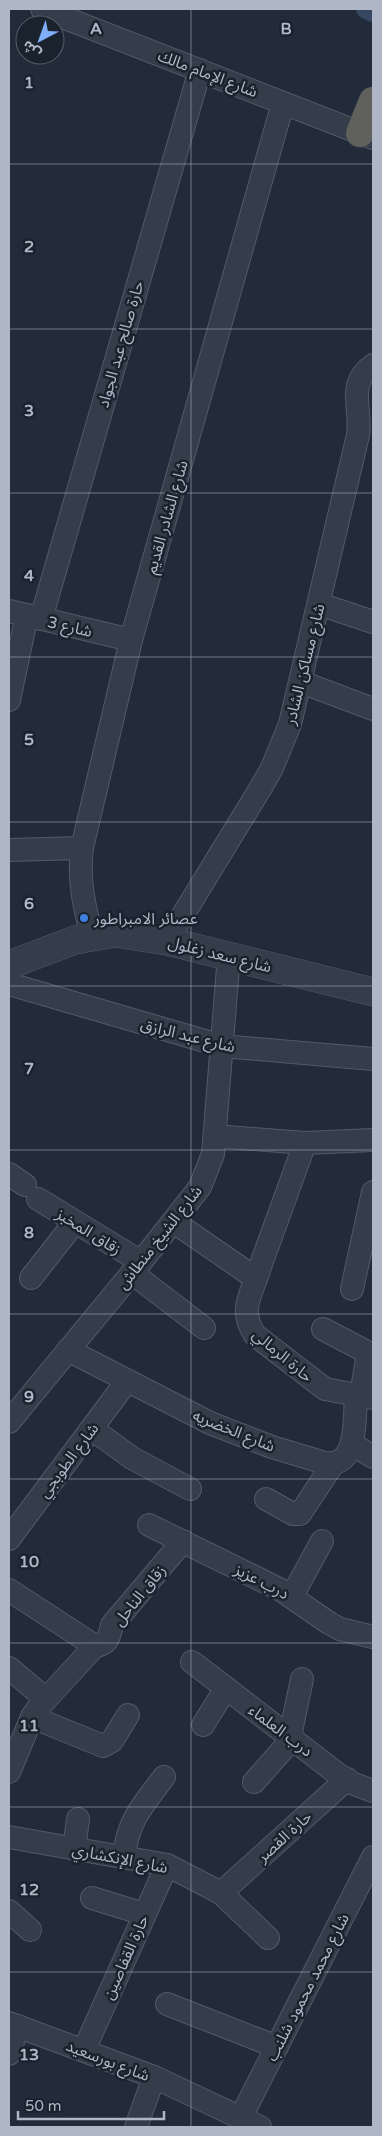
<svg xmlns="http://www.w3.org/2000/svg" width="382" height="2136" font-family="'Varela Round','Noto Sans Arabic',sans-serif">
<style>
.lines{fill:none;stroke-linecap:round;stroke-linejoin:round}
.canal{stroke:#344660;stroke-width:20}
.minor-casing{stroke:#525a67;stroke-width:24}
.tertiary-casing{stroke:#525a67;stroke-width:29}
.trunk-casing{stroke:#3f4754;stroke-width:29}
.minor{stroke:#343d49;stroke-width:22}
.tertiary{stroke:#343d49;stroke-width:28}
.trunk{stroke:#60605d;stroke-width:28}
.grid{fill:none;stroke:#afb7c6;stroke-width:1;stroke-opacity:0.55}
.shop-dot{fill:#3f7fe0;stroke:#1a222e;stroke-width:2}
.labels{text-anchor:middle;stroke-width:5;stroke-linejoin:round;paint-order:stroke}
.street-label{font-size:16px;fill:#afb7c6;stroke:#1a222e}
.poi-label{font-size:16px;fill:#afb7c6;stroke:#1a222e;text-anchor:start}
.grid-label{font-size:16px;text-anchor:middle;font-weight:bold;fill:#afb7c6;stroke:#1a222e;stroke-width:5;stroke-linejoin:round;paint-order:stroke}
</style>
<rect width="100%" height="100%" fill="#212b39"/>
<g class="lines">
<polyline class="canal" points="366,9 373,12"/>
<defs>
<g id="minor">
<polyline points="42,9 373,138"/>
<polyline points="319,604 373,622"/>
<polyline points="9,611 131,640"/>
<polyline points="41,619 200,70"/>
<polyline points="301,682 373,709"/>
<polyline points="9,700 27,615"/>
<polyline points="9,850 82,848"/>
<path d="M92,936C84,906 78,879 82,848L131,640L283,103"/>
<path d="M167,941L260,789L272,768L290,724L358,435C362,408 346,384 373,365"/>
<polyline points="9,984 222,1046 373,1059"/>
<polyline points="215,1136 305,1143 373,1140"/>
<polyline points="9,1174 25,1185"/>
<polyline points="38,1199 141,1262"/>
<polyline points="174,1222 248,1273 256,1274 260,1267 305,1143"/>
<path d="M259,1271C250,1296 239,1311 255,1335L325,1389L373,1398"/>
<polyline points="132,1273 204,1328"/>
<polyline points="31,1278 75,1222"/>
<polyline points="352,1289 373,1192"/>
<polyline points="323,1329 365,1351 367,1359 361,1395"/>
<path d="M68,1350L210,1423L272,1447L325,1463C359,1468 354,1418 356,1395"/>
<polyline points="9,1422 141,1262 200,1187 213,1154 229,955"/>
<polyline points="92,1429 132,1458 190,1489"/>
<polyline points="352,1444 373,1457"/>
<polyline points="266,1499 293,1514 300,1514 333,1464"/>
<polyline points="149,1525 281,1590 329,1623 340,1629 373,1637"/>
<polyline points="9,1539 127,1381"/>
<polyline points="9,1590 95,1646"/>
<polyline points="292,1596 322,1541"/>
<path d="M95,1646C109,1644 109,1636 112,1625L183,1541"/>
<polyline points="192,1662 339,1775 354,1784 373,1791"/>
<polyline points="9,1668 46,1699"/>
<polyline points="32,1717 103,1746 112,1741 128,1715"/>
<polyline points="203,1725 226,1688"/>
<polyline points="290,1736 302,1679"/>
<polyline points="9,1772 32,1717 38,1708 95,1646"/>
<polyline points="254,1782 293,1738"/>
<polyline points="9,1837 167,1865 221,1893 268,1938"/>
<polyline points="74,1849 78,1819"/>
<path d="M124,1858C127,1821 143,1805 164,1777"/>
<polyline points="221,1893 347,1779"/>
<polyline points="92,1898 144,1914"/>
<polyline points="9,1911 30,1930"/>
<polyline points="167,2004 277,2047"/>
<polyline points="9,2023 154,2077 260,2127"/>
<polyline points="84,2050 167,1865"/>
<polyline points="9,2054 18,2026"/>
<polyline points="241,2117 373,1857"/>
<polyline points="136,2127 154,2077"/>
</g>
<polyline id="tertiary" points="9,965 75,940 115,933 167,941 373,992"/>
<polyline id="trunk" points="360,133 373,101"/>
</defs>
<use href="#minor" class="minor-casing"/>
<use href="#tertiary" class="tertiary-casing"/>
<use href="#trunk" class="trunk-casing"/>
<use href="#minor" class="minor"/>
<use href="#tertiary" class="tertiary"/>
<use href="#trunk" class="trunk"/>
</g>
<path class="grid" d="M191,9V2127M9,164H373M9,329H373M9,493H373M9,657H373M9,822H373M9,986H373M9,1150H373M9,1314H373M9,1479H373M9,1643H373M9,1807H373M9,1972H373"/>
<circle class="shop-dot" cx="84" cy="918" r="5"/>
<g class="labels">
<g class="street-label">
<text transform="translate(208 73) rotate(21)" y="6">شارع الإمام مالك</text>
<text transform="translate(120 344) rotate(-74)" y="6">حارة صالح عبد الجواد</text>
<text transform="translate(166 517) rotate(-74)" y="6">شارع الشادر القديم</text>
<text transform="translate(70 626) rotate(13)" y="6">شارع 3</text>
<text transform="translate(304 664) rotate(-76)" y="6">شارع مساكن الشادر</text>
<text transform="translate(220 954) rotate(14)" y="6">شارع سعد زغلول</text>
<text transform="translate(188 1035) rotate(14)" y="6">شارع عبد الرازق</text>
<text transform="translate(89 1231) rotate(32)" y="6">زقاق المخبز</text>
<text transform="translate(159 1237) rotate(-52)" y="6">شارع الشيخ منطاش</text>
<text transform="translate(283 1355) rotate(40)" y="6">حارة الرمالي</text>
<text transform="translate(234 1430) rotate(22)" y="6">شارع الخضريه</text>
<text transform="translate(68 1460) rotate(-53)" y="6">شارع الطوبجي</text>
<text transform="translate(262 1581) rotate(27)" y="6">درب عزيز</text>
<text transform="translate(139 1595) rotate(-51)" y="6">زقاق الناحل</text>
<text transform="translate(281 1730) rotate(37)" y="6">درب العلماء</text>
<text transform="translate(284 1836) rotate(-42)" y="6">حارة القصر</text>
<text transform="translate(120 1858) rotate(11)" y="6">شارع الإنكشاري</text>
<text transform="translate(125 1957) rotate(-66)" y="6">حارة القفاصين</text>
<text transform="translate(307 1987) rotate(-63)" y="6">شارع محمد محمود شلنب</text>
<text transform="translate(108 2060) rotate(21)" y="6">شارع بورسعيد</text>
</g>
<g class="poi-label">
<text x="94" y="924">عصائر الامبراطور</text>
</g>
</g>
<g class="grid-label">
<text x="96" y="34">A</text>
<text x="286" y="34">B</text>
<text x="29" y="88">1</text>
<text x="29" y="252">2</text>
<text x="29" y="416">3</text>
<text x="29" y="581">4</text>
<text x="29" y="745">5</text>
<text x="29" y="909">6</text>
<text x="29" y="1074">7</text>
<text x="29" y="1238">8</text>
<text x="29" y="1402">9</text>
<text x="29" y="1567">10</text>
<text x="29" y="1731">11</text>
<text x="29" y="1895">12</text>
<text x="29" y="2060">13</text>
</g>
<rect width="382" height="2136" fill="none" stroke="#afb7c6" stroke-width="20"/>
<g transform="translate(40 40) rotate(221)"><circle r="24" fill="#1a222e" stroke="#565e6b"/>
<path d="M0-4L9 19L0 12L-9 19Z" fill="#81aef9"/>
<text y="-8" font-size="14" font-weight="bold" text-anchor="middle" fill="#afb7c6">ش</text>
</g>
<path d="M18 2111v8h146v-8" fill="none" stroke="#afb7c6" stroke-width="2.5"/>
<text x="25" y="2111" font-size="15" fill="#afb7c6" stroke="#1a222e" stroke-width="4" paint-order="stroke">50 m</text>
</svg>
